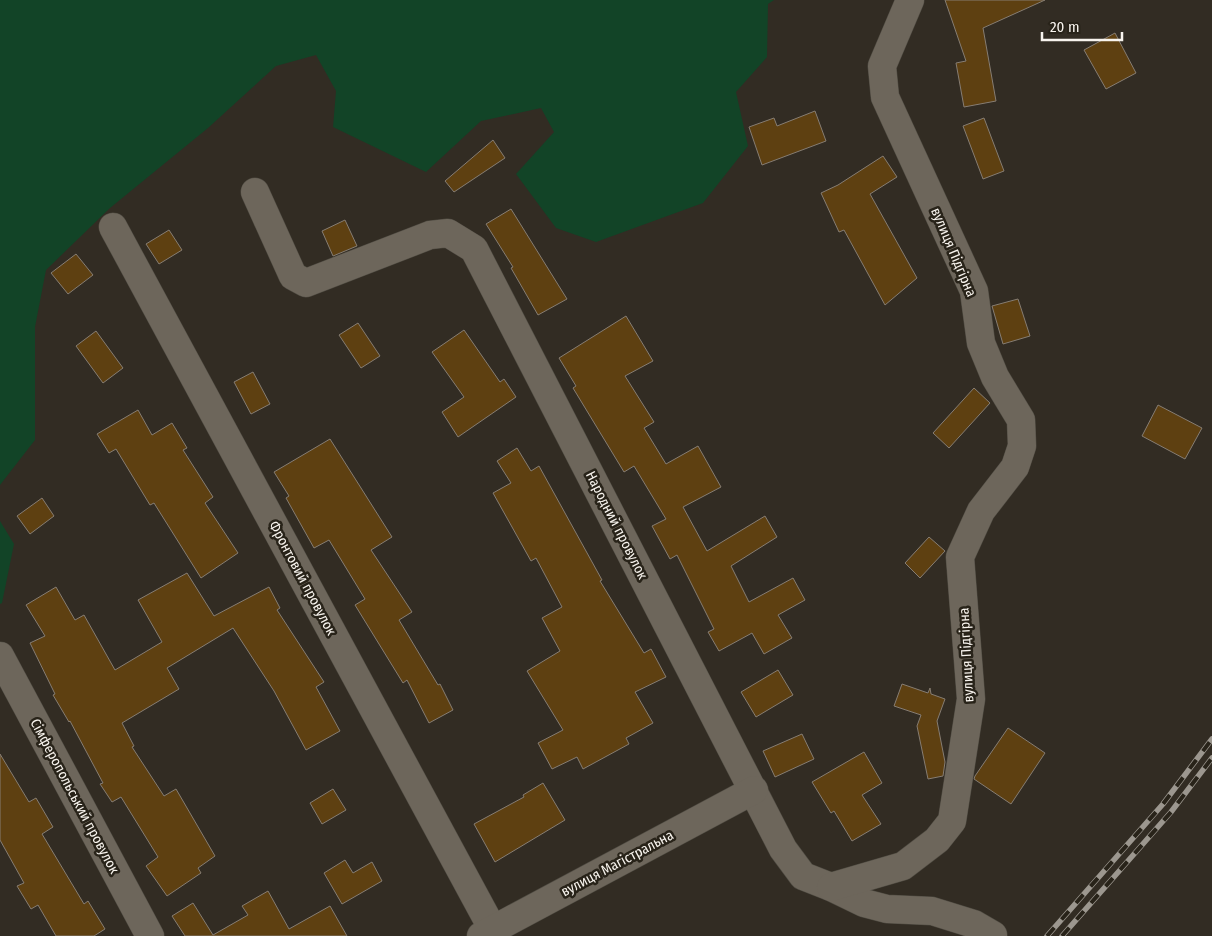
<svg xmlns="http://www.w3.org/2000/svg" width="1212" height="936" font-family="'Fira Sans Condensed',sans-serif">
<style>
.green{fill:#124427}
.building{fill:#5e4011;stroke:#867d73}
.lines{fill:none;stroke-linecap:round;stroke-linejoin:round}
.minor-casing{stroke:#4f4b42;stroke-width:29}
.minor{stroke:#6d665b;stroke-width:28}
.rail-casing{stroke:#9c978f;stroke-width:5.5}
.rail{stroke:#282319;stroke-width:4;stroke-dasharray:11;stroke-linecap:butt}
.labels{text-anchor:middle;stroke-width:5;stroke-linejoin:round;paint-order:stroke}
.street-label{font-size:14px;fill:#f8f4ee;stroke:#282319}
</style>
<rect width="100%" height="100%" fill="#322c23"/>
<g class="green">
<polygon points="0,0 774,0 768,4 767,57 736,92 748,146 703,203 596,242 556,228 516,174 554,132 541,108 481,121 426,172 333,127 336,91 316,55 276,66 208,128 110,208 46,270 35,327 35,440 0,485"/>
<polygon points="0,521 14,544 2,603 0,604"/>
</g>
<g class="building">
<polygon points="945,0 1045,0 983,28 996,101 964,107 956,63 966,61"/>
<polygon points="1115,33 1136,73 1106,89 1084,50"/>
<polygon points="815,111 826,141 762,165 749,127 774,118 777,126"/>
<polygon points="984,118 1004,171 983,179 963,126"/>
<polygon points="493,140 505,158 454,192 445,181"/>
<polygon points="883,156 897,177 870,194 917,278 885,305 844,230 839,232 821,193 838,185"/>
<polygon points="511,209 567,299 538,315 511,268 513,267 486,224"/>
<polygon points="345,220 357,246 333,256 322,231"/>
<polygon points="169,230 182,250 159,264 146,244"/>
<polygon points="76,254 93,275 68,294 51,273"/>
<polygon points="1018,299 1030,336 1003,344 992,306"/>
<polygon points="626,316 653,361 625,376 654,422 644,428 666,464 698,446 721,487 683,507 707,551 765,516 777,537 731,566 749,602 793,578 805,600 778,615 792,638 764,654 752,633 719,651 708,632 714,629 677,555 670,559 652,526 666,519 634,466 624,472 573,388 576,386 559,358"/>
<polygon points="358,323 380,356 361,368 339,335"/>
<polygon points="464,330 500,382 504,379 516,397 458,437 442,412 464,397 432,352"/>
<polygon points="96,331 123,368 103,383 76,346"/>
<polygon points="253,372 270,404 251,414 234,382"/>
<polygon points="974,388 990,403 949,448 933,433"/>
<polygon points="1158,405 1202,428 1185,459 1142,436"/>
<polygon points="138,410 152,435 172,423 187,448 183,450 213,497 205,503 238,553 201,578 154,503 150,505 116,449 109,453 97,434"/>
<polygon points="330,439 392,537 371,550 412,612 399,620 438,685 440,684 453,710 429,723 407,680 403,683 355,605 365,599 329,540 314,548 286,498 289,496 274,472"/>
<polygon points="517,448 531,471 539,466 602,580 600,581 644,653 651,649 666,677 635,692 653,723 626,738 629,744 583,769 577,757 552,769 538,743 563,730 527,671 560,651 542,618 562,607 536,558 531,561 493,493 511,483 497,461"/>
<polygon points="42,498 54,516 30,534 17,516"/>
<polygon points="929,537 945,551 920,578 905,563"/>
<polygon points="187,573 214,616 269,587 280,608 277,610 324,682 316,687 340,731 306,750 274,691 233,628 167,668 179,689 122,723 134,746 132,747 164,796 176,789 215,856 198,868 201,873 167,896 146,866 158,857 121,797 112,802 100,784 103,783 70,721 69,722 53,695 55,694 30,643 45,636 26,605 56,587 75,620 84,615 115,670 162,642 138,600"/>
<polygon points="778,670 793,695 756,717 741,692"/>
<polygon points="902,684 928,693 930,688 931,694 945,699 937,721 945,762 943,776 928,779 917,726 921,715 894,706"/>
<polygon points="1008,728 1045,753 1011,804 974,779 975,776"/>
<polygon points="802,734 814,759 775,777 763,751"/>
<polygon points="864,752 882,783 862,795 881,824 852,841 834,811 831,813 812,782"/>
<polygon points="0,754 29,802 36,798 53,827 42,834 84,904 88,901 105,929 94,936 56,936 38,905 31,909 17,886 24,883 0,840"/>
<polygon points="543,783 565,820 495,862 474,824 524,797 523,795"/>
<polygon points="333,789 346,810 322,824 310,803"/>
<polygon points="345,860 353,873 372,862 382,881 342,904 324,873"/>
<polygon points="268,891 289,929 330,906 347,936 185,936 172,916 193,903 213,935 248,915 242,906"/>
</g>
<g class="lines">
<defs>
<g id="minor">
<polyline points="255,192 293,276 306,283 430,235 448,233 474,249 783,849 803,876 831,887 864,903 887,909 932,911 974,924 993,935"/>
<polyline points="113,227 493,930"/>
<polyline points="0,656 150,936"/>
<polyline points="831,887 903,866 937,840 952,821 971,699 960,557 981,511 1015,467 1022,446 1021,420 995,377 981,343 974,291 885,97 882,66 910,0"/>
<polyline points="481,936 754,790"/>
</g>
</defs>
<use href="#minor" class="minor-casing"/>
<use href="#minor" class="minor"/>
<defs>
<g id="rail">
<polyline points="1047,936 1163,804 1212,739"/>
<polyline points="1062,936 1171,812 1212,758"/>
</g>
</defs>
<use href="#rail" class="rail-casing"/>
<use href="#rail" class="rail"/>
</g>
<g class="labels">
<g class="street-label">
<text transform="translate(954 252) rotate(67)" y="5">вулиця Підгірна</text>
<text transform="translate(617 525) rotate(63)" y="5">Народний провулок</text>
<text transform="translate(303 578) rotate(62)" y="5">Фронтовий провулок</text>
<text transform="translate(966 655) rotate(-93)" y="5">вулиця Підгірна</text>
<text transform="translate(75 796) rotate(62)" y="5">Сімферопольський провулок</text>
<text transform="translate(617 863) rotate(-28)" y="5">вулиця Магістральна</text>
</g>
</g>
<path d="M1042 32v8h80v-8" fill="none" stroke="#f8f4ee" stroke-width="2.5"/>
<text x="1050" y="32" font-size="15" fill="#f8f4ee" stroke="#282319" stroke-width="4" paint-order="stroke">20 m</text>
</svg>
